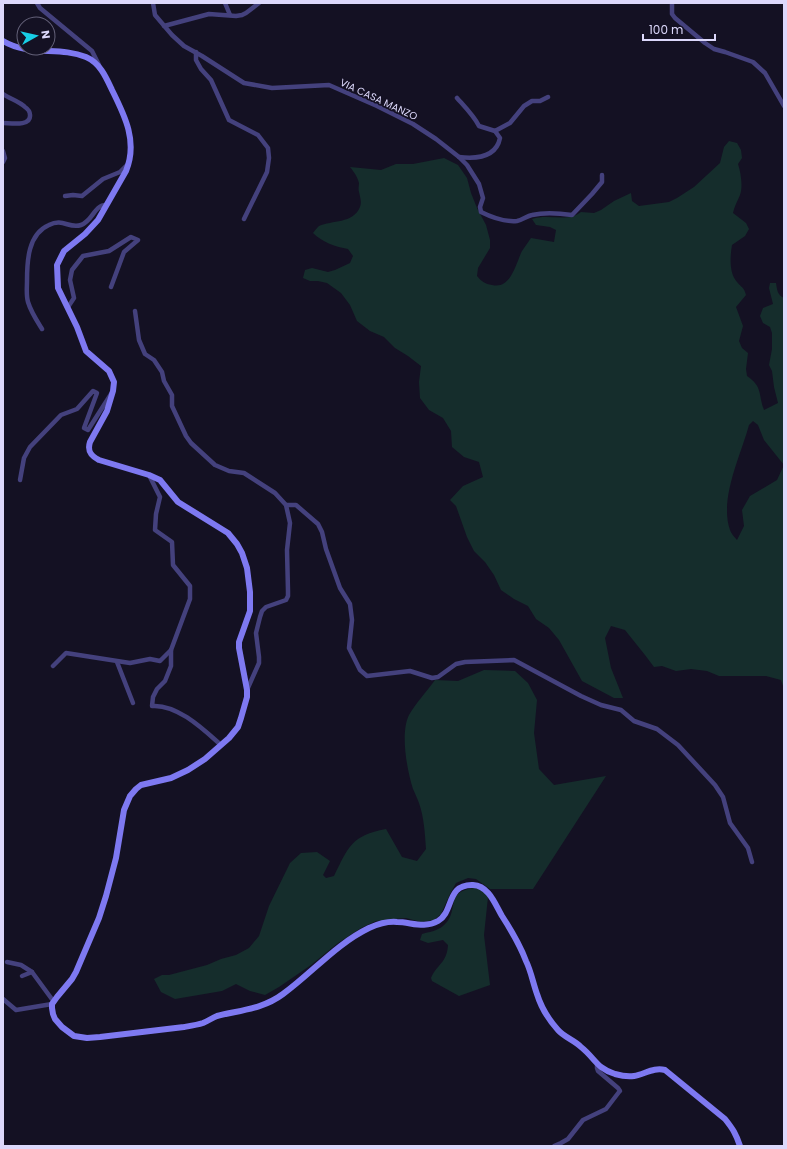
<svg xmlns="http://www.w3.org/2000/svg" width="787" height="1149" font-family="Poppins,sans-serif">
<style>
.green{fill:#152d2c;fill-rule:evenodd}
.lines{fill:none;stroke-linecap:round;stroke-linejoin:round}
.street{stroke:#44417d;stroke-width:4.5}
.secondary{stroke:#7e79f1;stroke-width:6}
.labels{text-anchor:middle;stroke-width:3.5;stroke-linejoin:round;paint-order:stroke}
.street-label{font-size:10px;fill:#dcd8fb;stroke:#141123}
</style>
<rect width="100%" height="100%" fill="#141123"/>
<g class="green">
<path d="M729,141L737,143L741,150L742,158L738,164C741,173 743,187 740,195C737,202 734,207 733,213L746,223L749,229L745,236L732,245C730,257 729,273 737,282C742,288 744,287 746,295L736,307L743,326L739,341L742,348L748,353L746,369L747,376C763,387 758,394 764,410L778,403L774,387L772,371L769,365L772,349V333L770,327L763,323L760,316L763,308L773,304L769,288L770,283H776C777,289 777,295 784,298V689L781,680L766,676H719L707,671L691,669L676,671L662,666L654,667L645,655L625,630L611,626L605,638L611,668L623,698H614L582,681L559,640L549,628L536,619L528,606L514,599L501,590L494,575L485,562L474,551L467,537L456,506L450,500L463,486L483,477L479,462L464,457L452,447L451,431L443,418L429,410L420,398L419,382L421,366L408,356L395,348L384,337L370,331L357,321L350,305L341,293L327,283L318,281H310L303,278L305,270L312,268L328,272L335,270L350,263L353,256L348,249C336,247 322,242 313,233C315,230 317,228 319,226C332,220 353,224 360,207C362,202 360,197 359,192C358,189 359,186 359,183C357,176 354,172 350,167L381,170L396,164H413L444,158L458,165L467,178L471,193L477,208L486,225L490,240V248L478,268L477,276C481,281 485,284 492,285C511,290 516,263 522,251C525,247 528,242 531,238L554,242L556,230L550,227L536,225L532,219C549,213 567,223 581,212L594,213L601,210L614,201L631,193L632,201L639,206L669,202L677,198L694,187L720,163L724,147ZM753,421L758,425L764,440L784,465L777,480L750,496L742,510L744,526L737,540C734,537 731,533 730,530C719,499 741,455 749,425Z"/>
<path d="M484,670L515,671L528,683L537,700L534,733L539,769L554,785L606,776L533,889H490L476,879L468,878L456,883L450,894L441,914L434,920L421,922L406,918L395,919L376,921L361,928L338,943L311,965L279,987L265,995L250,991L236,984L222,991L175,999L161,992L154,979L162,975H169L207,965L221,959L236,955L249,948L259,936L269,906L290,863L301,853L317,852L330,861L323,875L326,878L334,876C349,846 351,836 386,829L402,857L417,861L426,849C425,834 424,817 419,803C417,798 415,793 413,789C407,770 400,733 409,715C416,703 427,691 435,680L458,681Z"/>
<path d="M475,888L483,890L488,897L484,935L490,985L459,996L432,981L431,978C437,964 447,963 448,945L443,940L428,943L420,940L422,934C429,932 437,931 443,926C461,912 443,891 475,888Z"/>
</g>
<g class="lines">
<g class="street">
<polyline points="37,3 40,8 92,51 99,65"/>
<path d="M153,3L155,15L172,35L184,46L202,56L244,83L272,88L329,85L377,106L413,124L436,139L459,157L467,165L479,184L483,198L480,207L481,212C491,217 506,222 517,221C522,220 527,216 532,215C545,212 558,213 572,215L592,194L602,182V175"/>
<polyline points="225,3 230,15"/>
<polyline points="672,3 672,14 675,18 705,43 714,49 725,52 753,62 765,73 784,106"/>
<polyline points="164,26 209,14 236,16 242,15 246,13 259,3"/>
<polyline points="196,52 196,60 201,69 211,80 229,120 258,135 268,148 269,158 267,172 244,219"/>
<path d="M3,94C10,99 19,101 25,107C28,109 30,111 30,115C31,127 10,123 3,123"/>
<path d="M457,98C465,107 474,116 479,126L495,131L510,123L524,106L532,101H540L548,97"/>
<polyline points="3,151 5,158 3,162"/>
<path d="M459,157C476,159 496,158 500,138L495,131"/>
<polyline points="65,196 73,195 82,196 103,179 120,172 127,165"/>
<polyline points="68,307 74,298 70,280 72,270 83,256 109,251 131,237 138,240 124,252 111,287"/>
<polyline points="135,311 139,340 145,354 154,360 162,372 164,381 172,395 172,406 186,436 191,443 215,465 229,471 244,473 275,493 286,505 290,523 287,550 288,591 288,596 286,600 266,607 262,611 260,617 256,633 259,657 259,663 247,690"/>
<path d="M42,329C37,321 31,312 28,302C26,295 27,288 27,281C27,261 28,234 49,225C63,218 69,229 81,225C93,221 94,205 106,205"/>
<polyline points="20,480 24,458 30,447 61,415 77,409 93,391 97,393 84,428 88,430 111,394"/>
<polyline points="286,505 296,505 318,524 322,532 326,549 340,588 350,604 352,620 349,648 360,670 367,676 410,671 432,678 438,677 456,664 465,662 514,660 581,696 601,705 621,710 634,721 657,729 678,745 715,785 723,797 730,823 748,848 752,862"/>
<path d="M171,650V666L165,681L157,689L153,697L152,706C177,704 203,729 221,745"/>
<polyline points="117,662 133,703"/>
<polyline points="53,666 66,653 130,663 150,659 160,661 171,650 190,599 190,586 173,565 172,542 155,530 156,514 160,497 149,475"/>
<polyline points="7,962 21,965 32,972 54,1002"/>
<polyline points="22,976 32,972"/>
<polyline points="3,999 16,1010 52,1004"/>
<polyline points="554,1146 561,1143 568,1139 583,1120 606,1109 619,1092 620,1091 618,1088 598,1071 597,1068 597,1065"/>
</g>
<path class="secondary" d="M3,41C30,57 59,46 86,57C100,63 106,77 112,90C125,116 138,142 126,171L98,220L85,234L64,251L57,265L58,288L77,327L86,351L109,371L114,382L113,391L107,411L90,442C87,451 91,456 99,460L149,475L160,480L178,502L228,533L237,544L242,553L247,568L250,592V611L239,642V648L247,690V697L241,718L238,727L229,738L205,759L188,770L171,778L141,785L136,789L130,796L124,810L116,858L106,896L99,918L76,972L72,979L57,997L52,1004V1008L53,1014L55,1019L62,1027L74,1036L87,1038L100,1037L184,1027C190,1026 197,1025 203,1023C208,1021 212,1018 217,1016C241,1010 263,1009 283,994C312,973 336,944 369,928C378,924 387,921 397,922C411,922 424,929 438,921C454,912 446,884 473,885C489,886 495,904 502,916C511,930 520,945 526,961C531,971 533,983 537,994C541,1007 549,1020 558,1030C564,1037 574,1040 581,1047C595,1058 596,1068 615,1074C622,1076 628,1077 634,1076C645,1074 654,1067 665,1070L725,1119C733,1129 736,1134 740,1146"/>
</g>
<g class="labels">
<g class="street-label">
<text transform="translate(379 99) rotate(25)" y="4">VIA CASA MANZO</text>
</g>
</g>
<rect width="787" height="1149" fill="none" stroke="#dcd8fb" stroke-width="8"/>
<g transform="translate(36 36) rotate(82)"><circle r="19" fill="#141123" stroke="#646179"/>
<path d="M0-3L7 15L0 10L-7 15Z" fill="#18cee6"/>
<text y="-6" font-size="11" font-weight="bold" text-anchor="middle" fill="#dcd8fb">N</text>
</g>
<path d="M643 34v6h72v-6" fill="none" stroke="#dcd8fb" stroke-width="2"/>
<text x="649" y="34" font-size="12" fill="#dcd8fb" stroke="#141123" stroke-width="3" paint-order="stroke">100 m</text>
</svg>
